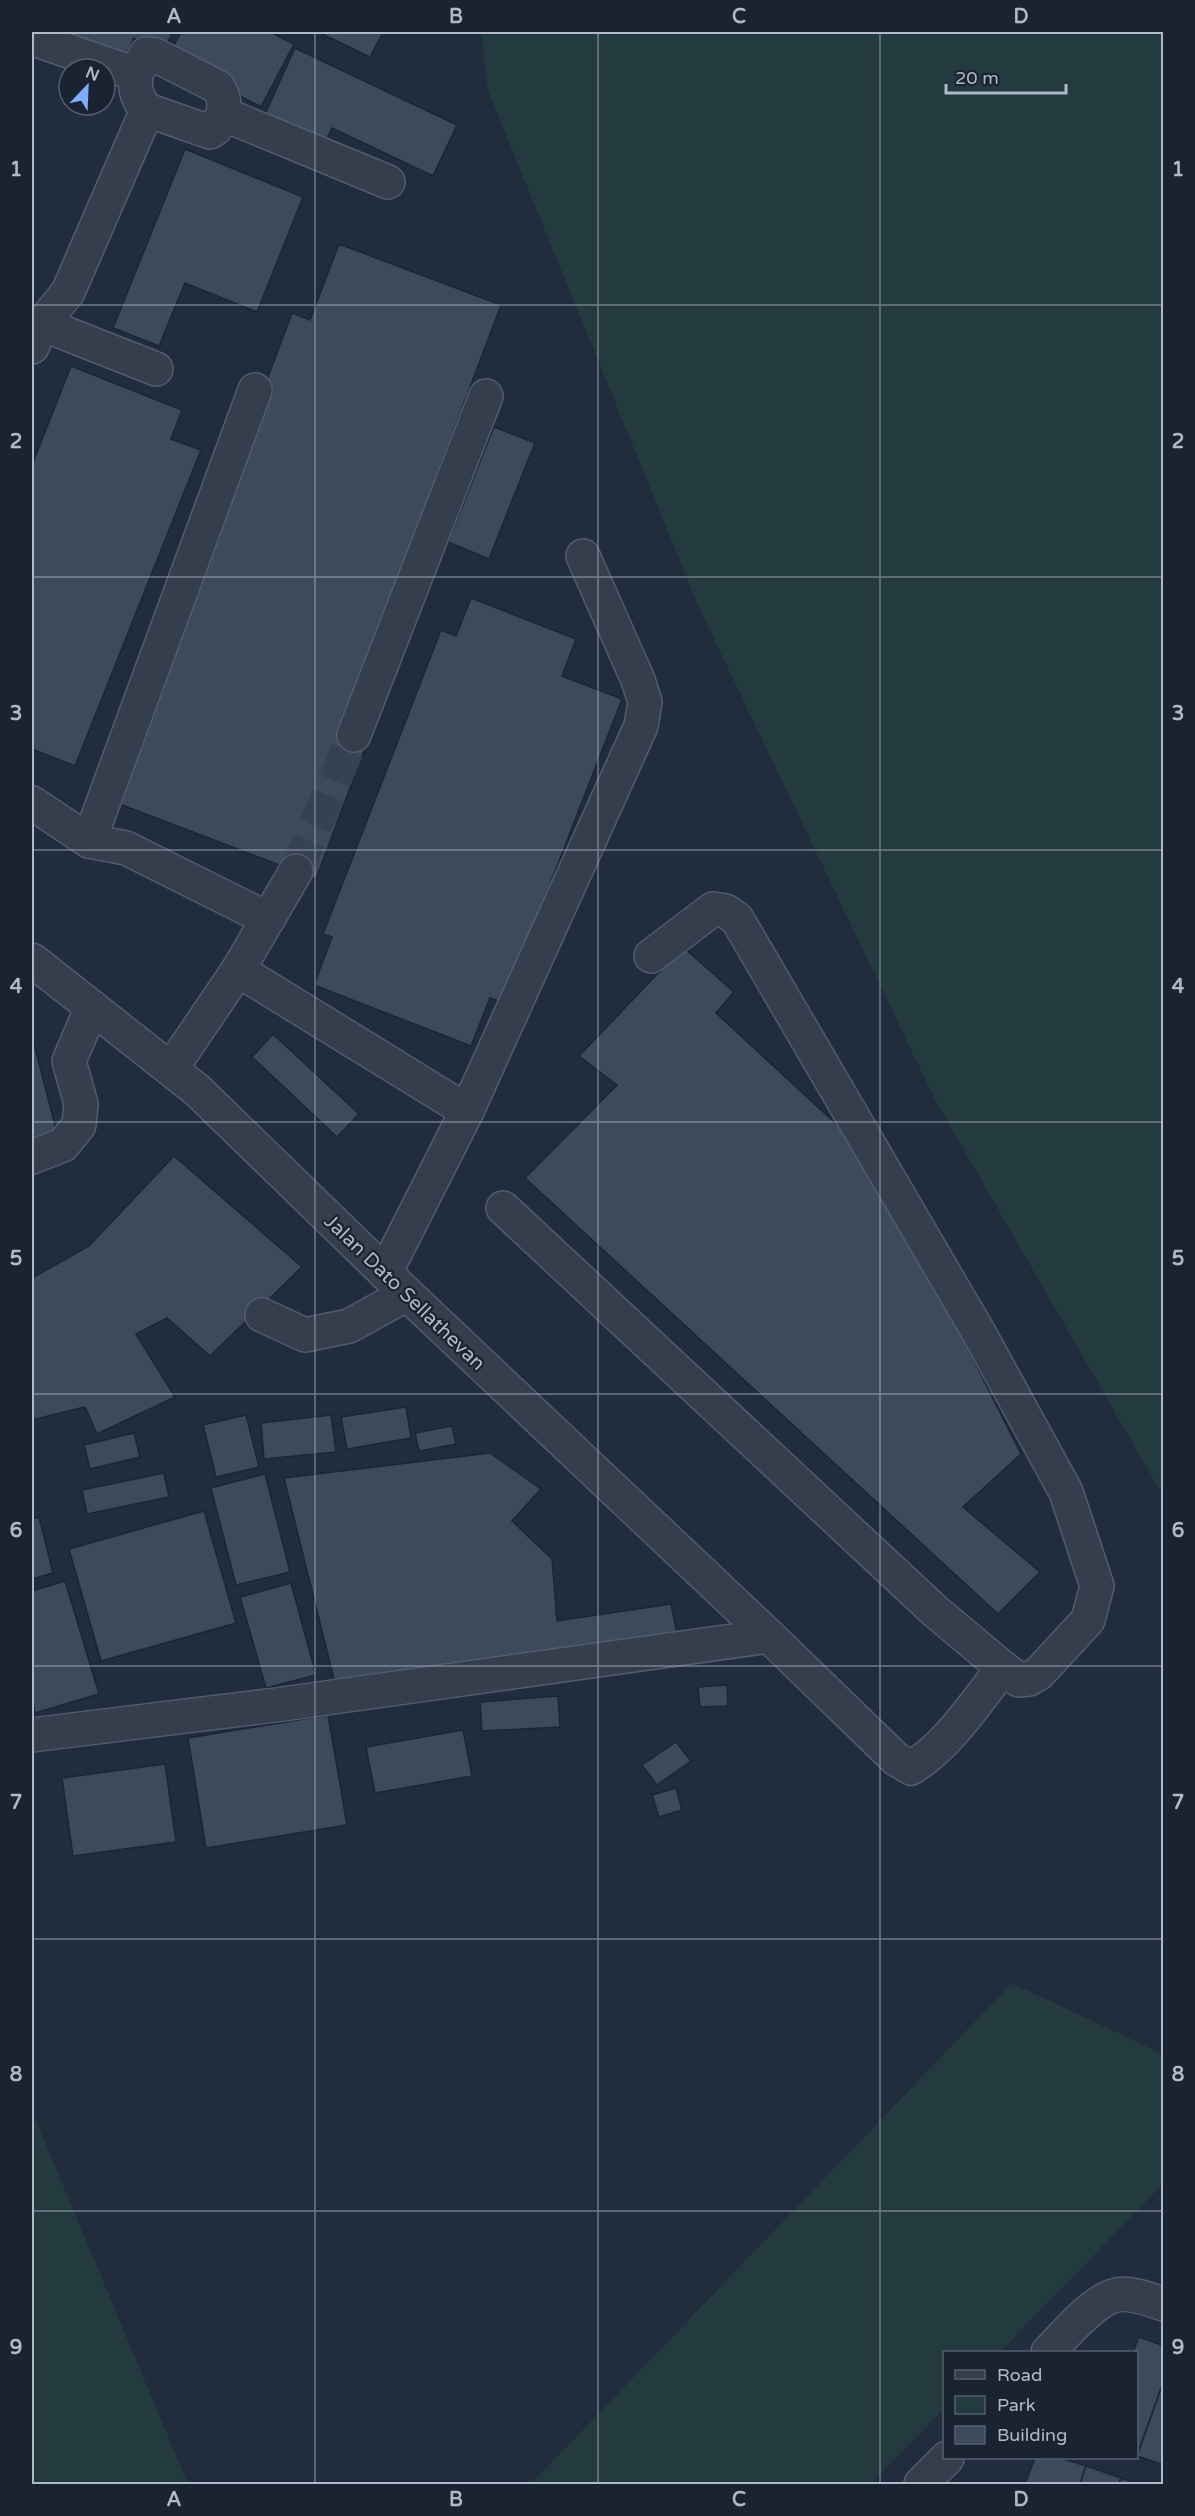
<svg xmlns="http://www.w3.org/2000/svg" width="1195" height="2516" font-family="'Varela Round',sans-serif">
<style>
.green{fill:#233a3e}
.building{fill:#3d4a5c;stroke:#1c2533;stroke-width:1.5}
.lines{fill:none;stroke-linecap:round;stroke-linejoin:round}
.minor-tunnel{stroke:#364152;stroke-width:33;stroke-dasharray:33 16;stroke-linecap:butt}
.minor-casing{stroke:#535c6b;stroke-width:36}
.minor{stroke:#353e4d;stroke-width:33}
.grid{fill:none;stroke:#b0b9c8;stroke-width:1.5;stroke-opacity:0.55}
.labels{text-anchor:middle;stroke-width:4.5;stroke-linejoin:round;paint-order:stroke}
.street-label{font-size:20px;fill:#b0b9c8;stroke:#1a2331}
.neatline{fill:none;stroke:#b0b9c8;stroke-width:2}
.grid-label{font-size:20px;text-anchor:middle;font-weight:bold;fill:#b0b9c8}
</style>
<rect width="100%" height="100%" fill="#212c3d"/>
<g class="green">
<polygon points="481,32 1163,32 1163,1496 934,1098 700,610 488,91"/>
<polygon points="1012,1983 1163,2054 1163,2184 1000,2352 944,2352 944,2409 870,2484 531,2484"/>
<polygon points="32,2111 188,2484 32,2484"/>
</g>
<g class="building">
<polygon points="53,32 173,32 163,51 134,38 121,65"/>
<polygon points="181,32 270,32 294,44 261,107 167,58"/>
<polygon points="318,32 383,32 370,57"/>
<polygon points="295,48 457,125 433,176 332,128 321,151 261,123"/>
<polygon points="185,149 303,197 257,312 185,283 159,346 113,328"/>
<polygon points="339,244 501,305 341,730 368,740 316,879 109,800 292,313 310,320"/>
<polygon points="71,366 182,410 171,439 201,450 75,766 32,749 32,465"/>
<polygon points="494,427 535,443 489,559 448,542"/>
<polygon points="471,598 576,639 562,676 622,699 504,1003 490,998 471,1046 314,985 332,937 323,934 441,630 456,636"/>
<polygon points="683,947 734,992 716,1013 871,1156 1021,1454 963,1507 1040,1572 998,1614 525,1178 617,1085 579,1056"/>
<polygon points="273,1034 359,1114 337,1137 252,1057"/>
<polygon points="32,1036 58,1137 32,1144"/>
<polygon points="174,1156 302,1267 210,1356 167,1318 136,1334 175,1397 97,1434 85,1407 32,1420 32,1278 89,1246"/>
<polygon points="406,1407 411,1438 347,1449 341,1417"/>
<polygon points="246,1415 259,1467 216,1477 203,1425"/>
<polygon points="331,1415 336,1452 264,1459 261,1423"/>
<polygon points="452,1426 456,1444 419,1451 415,1433"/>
<polygon points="134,1433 140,1457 90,1469 84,1445"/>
<polygon points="490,1453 541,1489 512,1521 552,1559 557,1621 671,1604 677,1633 336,1687 284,1478"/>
<polygon points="164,1473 169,1497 87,1514 82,1490"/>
<polygon points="265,1474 290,1572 236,1585 211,1488"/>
<polygon points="204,1511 236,1623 101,1661 69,1549"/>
<polygon points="39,1517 53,1573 32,1579 32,1519"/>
<polygon points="65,1581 99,1694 35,1713 32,1700 32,1591"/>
<polygon points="291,1583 316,1675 266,1688 240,1597"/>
<polygon points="727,1685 728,1706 700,1707 698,1687"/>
<polygon points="558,1696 560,1727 482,1731 480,1702"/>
<polygon points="328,1715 347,1825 206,1848 188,1738"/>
<polygon points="463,1730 472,1776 375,1793 366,1747"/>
<polygon points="676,1742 691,1761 657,1785 642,1765"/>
<polygon points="165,1764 176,1842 73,1856 62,1778"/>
<polygon points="676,1788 682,1810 659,1817 652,1795"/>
<polygon points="1139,2337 1164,2346 1164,2380 1137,2456 1136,2352 1133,2352"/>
<polygon points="1164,2380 1164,2465 1137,2456"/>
<polygon points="1035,2458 1061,2458 1086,2466 1080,2484 1025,2484"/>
<polygon points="1086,2466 1121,2478 1119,2484 1080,2484"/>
<polygon points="1121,2478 1138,2484 1119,2484"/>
</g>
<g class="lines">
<polyline class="minor-tunnel" points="296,871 354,735"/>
<defs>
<g id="minor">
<path d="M42,42L136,74C134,89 137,99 147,110"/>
<path d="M136,74L146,54L155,55L218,87C224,97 225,103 223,114"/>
<polyline points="42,324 156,369"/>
<polyline points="32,347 42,324 68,292 147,110 210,132 216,128 223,114 388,182"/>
<polyline points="354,735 486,396"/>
<polyline points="32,803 89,841 126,848 268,919"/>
<polyline points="89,841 255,390"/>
<polyline points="651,956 713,909 726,911 737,919 979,1333 1066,1492 1097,1586 1088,1620 1039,1673 1029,1679 1019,1680 1003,1668"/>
<path d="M32,960L197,1090L407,1294L769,1636L896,1759L911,1768C949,1745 976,1702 1003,1668L935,1611L503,1208"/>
<polyline points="238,970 467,1111 641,726 645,702 638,680 583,556"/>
<polyline points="171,1069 238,970 296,871"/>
<polyline points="32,1157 63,1145 79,1125 81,1104 69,1061 92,1007"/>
<polyline points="385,1273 467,1111"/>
<polyline points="262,1315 305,1335 349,1326 407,1294"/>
<polyline points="32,1735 276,1705 769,1636"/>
<path d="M1048,2352C1064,2336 1094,2299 1117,2295C1131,2292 1150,2300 1164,2304"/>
<polyline points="921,2484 947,2458"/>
</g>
</defs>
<use href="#minor" class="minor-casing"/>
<use href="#minor" class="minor"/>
</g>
<path class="grid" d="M315,32V2484M598,32V2484M880,32V2484M32,305H1164M32,577H1164M32,850H1164M32,1122H1164M32,1394H1164M32,1666H1164M32,1939H1164M32,2211H1164"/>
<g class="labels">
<g class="street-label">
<text transform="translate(405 1292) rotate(44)" y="7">Jalan Dato Sellathevan</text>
</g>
</g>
<rect width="1195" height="2516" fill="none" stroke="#1a2331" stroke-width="66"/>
<rect x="943" y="2351" width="195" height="108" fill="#1a2331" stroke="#565f6d" stroke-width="1.5"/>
<rect x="955" y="2370" width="30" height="9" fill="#353e4d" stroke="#565f6d" stroke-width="1.5"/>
<text x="997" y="2381" font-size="18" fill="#b0b9c8">Road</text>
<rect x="955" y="2396" width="30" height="18" fill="#233a3e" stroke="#565f6d" stroke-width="1.5"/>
<text x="997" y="2411" font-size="18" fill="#b0b9c8">Park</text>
<rect x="955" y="2426" width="30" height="18" fill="#3d4a5c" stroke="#565f6d" stroke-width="1.5"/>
<text x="997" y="2441" font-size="18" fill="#b0b9c8">Building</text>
<g transform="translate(87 87) rotate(23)"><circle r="28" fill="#1a2331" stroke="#565f6d" stroke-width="1.5"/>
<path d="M0-4.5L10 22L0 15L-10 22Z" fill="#7facff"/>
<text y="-9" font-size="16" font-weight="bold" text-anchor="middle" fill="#b0b9c8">N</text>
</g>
<path d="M946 84v9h120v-9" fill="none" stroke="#b0b9c8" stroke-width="3"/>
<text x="955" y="84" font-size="18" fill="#b0b9c8" stroke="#1a2331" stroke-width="4.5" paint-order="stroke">20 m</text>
<rect x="33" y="33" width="1129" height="2450" class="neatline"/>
<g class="grid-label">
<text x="174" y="23">A</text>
<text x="456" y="23">B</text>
<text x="739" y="23">C</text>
<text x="1021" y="23">D</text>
<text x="16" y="176">1</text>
<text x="1178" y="176">1</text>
<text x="16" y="448">2</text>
<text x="1178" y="448">2</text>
<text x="16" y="720">3</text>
<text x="1178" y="720">3</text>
<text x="16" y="993">4</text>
<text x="1178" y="993">4</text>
<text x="16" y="1265">5</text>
<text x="1178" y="1265">5</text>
<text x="16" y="1537">6</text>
<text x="1178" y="1537">6</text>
<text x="16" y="1809">7</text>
<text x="1178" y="1809">7</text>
<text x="16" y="2081">8</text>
<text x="1178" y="2081">8</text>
<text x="16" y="2354">9</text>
<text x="1178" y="2354">9</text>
<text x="174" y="2506">A</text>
<text x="456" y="2506">B</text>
<text x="739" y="2506">C</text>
<text x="1021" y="2506">D</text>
</g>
</svg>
